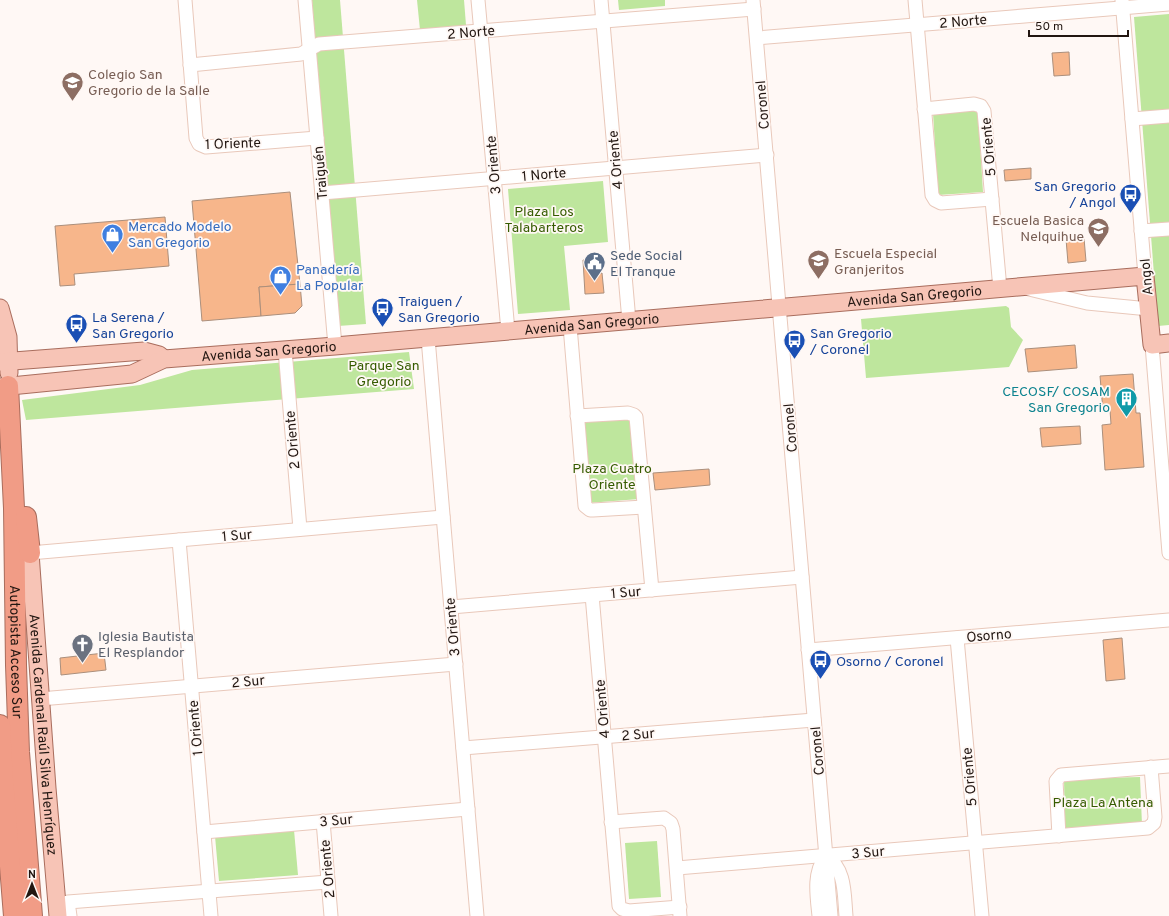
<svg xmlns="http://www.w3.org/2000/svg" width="1169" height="916" font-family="Overpass,sans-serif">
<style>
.green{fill:#bee69d}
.building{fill:#f7b68b;stroke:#ab8f7c}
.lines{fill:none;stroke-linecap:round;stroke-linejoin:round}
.minor-casing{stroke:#e9c8ba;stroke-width:15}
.major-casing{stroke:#a96d5d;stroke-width:19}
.highway-casing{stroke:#a96d5d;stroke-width:22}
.minor{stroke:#fff;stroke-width:13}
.major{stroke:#f7c4b6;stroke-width:17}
.highway{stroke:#f19c86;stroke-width:20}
.labels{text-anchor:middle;stroke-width:3.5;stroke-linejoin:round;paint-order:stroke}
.street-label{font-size:14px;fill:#221611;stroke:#fff8f5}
.education-label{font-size:14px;fill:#785e54;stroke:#fff8f5;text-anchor:start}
.transit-label{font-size:14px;fill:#164399;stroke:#fff8f5;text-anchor:start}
.park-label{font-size:14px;fill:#365c00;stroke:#fff8f5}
.shop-label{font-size:14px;fill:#366cbe;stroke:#fff8f5;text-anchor:start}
.service-label{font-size:14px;fill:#4e5e75;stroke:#fff8f5;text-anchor:start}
.culture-label{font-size:14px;fill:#0d838f;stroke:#fff8f5;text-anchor:end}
.worship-label{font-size:14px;fill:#5b616d;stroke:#fff8f5;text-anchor:start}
</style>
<rect width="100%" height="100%" fill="#fff8f5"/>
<g class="green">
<polygon points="312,0 340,0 366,324 338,326"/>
<polygon points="417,0 464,0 466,25 420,30"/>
<polygon points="618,0 665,0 665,6 619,10"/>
<polygon points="1169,14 1169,325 1158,326 1134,17"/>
<polygon points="978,110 983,192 938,195 933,113"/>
<polygon points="603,181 608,242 564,246 570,310 518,314 508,189"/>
<polygon points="1006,306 1009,308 1011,327 1023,340 1009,367 866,378 861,319"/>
<polygon points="409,352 414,389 26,420 22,400 140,385 192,370"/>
<polygon points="627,416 632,421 639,499 588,503 584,419"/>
<polygon points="1140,777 1142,825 1065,828 1064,779"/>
<polygon points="294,830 298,875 219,881 215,836"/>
<polygon points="657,841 661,897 629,899 625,843"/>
</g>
<g class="building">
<polygon points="1069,52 1070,75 1054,76 1052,53"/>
<polygon points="1031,168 1031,179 1005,181 1004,170"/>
<polygon points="290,192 300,284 259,287 261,316 202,321 192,201"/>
<polygon points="165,217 169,266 74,274 75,285 60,286 55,226"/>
<polygon points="1084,238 1086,261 1068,263 1066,239"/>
<polygon points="595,259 596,274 602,273 604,293 585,294 583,260"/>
<polygon points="300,284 302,306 295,313 261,316 259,287"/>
<polygon points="1075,345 1077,368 1028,372 1025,349"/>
<polygon points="1133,374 1136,413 1140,413 1144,467 1105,470 1102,425 1111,424 1110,410 1103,411 1100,376"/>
<polygon points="1080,426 1081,444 1042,447 1040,428"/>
<polygon points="709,469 710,485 655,490 653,473"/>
<polygon points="1122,638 1125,679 1106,681 1103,640"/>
<polygon points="104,653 106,670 61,675 60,658"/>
</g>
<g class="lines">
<defs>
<g id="minor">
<polyline points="185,0 196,138 199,144 206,147 317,138"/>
<polyline points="305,0 335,346"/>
<polyline points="478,0 508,331"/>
<polyline points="601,0 629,321"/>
<polyline points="753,0 831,916"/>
<polyline points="915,0 932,195 935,200 941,203 992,199"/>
<polyline points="1122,0 1145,276"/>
<polyline points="757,38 1169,4"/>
<polyline points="190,65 301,54 319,44 754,9"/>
<polyline points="924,109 974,104 981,106 984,111 1000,289"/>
<polyline points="1132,119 1169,116"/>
<polyline points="322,193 767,155"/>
<polyline points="1141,231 1169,229"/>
<polyline points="1029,289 1087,303 1149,309"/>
<polyline points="570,326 585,506 590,510 593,510 644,507"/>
<polyline points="428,338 477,916"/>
<polyline points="1152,345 1169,553"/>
<polyline points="285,350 300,529"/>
<polyline points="577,416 628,413 634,415 636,417 652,590"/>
<polyline points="179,540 211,916"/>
<polyline points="30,553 443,517"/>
<polyline points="592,595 619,906 622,909 629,911 680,907"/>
<polyline points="451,607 802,577"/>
<polyline points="957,638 982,916"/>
<polyline points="808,650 1169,620"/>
<polyline points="40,699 456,664"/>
<polyline points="463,748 814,720"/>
<polyline points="323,821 331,916"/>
<polyline points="611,822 664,818 671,823 673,829 680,916"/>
<polyline points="204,832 468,809"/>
<polyline points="1059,836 1056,781 1061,775 1169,766"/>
<path d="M826,856C846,869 844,894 846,916"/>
<polyline points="677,868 1148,828 1154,823 1155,817 1151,767"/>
<polyline points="70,916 68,902 328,882"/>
<path d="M819,916C817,896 813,874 825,857"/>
</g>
<g id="major">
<polyline points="0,308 8,337 9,373"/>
<polyline points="0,362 144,351 159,355 164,359"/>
<path id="s1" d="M0,387L132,374L164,359L335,346L1145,276L1152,345L1169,343"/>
<path id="s2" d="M30,553L47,788L58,916"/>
</g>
<g id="highway">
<path id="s3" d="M8,386L14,508L16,665L19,752L32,916"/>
<polyline points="26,517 30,553"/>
<polyline points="0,725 3,779 14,916"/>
</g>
</defs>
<use href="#minor" class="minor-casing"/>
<use href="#major" class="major-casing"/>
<use href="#highway" class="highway-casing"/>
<use href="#minor" class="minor"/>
<use href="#major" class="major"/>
<use href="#highway" class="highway"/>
</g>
<defs>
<symbol id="school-pin" viewBox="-11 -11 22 30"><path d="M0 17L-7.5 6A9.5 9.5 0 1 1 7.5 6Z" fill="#8d6e63" stroke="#fff8f5"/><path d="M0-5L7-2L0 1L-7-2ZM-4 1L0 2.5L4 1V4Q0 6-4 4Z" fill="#fff"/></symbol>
<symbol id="bus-pin" viewBox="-11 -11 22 30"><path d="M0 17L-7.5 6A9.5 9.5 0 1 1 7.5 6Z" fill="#1a4fb4" stroke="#fff8f5"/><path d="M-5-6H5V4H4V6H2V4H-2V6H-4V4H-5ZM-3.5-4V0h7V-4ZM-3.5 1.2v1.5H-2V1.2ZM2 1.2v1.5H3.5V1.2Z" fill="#fff"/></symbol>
<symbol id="shop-pin" viewBox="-11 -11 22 30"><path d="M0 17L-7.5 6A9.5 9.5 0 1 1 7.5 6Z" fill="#3f7fe0" stroke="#fff8f5"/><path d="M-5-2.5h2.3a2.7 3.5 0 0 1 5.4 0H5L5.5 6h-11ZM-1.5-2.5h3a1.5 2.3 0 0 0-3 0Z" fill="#fff"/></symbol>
<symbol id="civic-pin" viewBox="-11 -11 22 30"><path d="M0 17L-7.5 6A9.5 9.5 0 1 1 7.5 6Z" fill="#5c6f8a" stroke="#fff8f5"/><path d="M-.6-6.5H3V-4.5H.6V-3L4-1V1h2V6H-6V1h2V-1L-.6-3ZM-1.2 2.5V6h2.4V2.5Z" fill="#fff"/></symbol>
<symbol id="building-pin" viewBox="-11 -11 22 30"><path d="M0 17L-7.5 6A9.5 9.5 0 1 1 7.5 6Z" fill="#0f9aa8" stroke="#fff8f5"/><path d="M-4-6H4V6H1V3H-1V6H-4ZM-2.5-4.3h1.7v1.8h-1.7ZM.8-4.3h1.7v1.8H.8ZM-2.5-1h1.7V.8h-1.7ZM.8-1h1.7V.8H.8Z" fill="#fff"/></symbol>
<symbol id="church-pin" viewBox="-11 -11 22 30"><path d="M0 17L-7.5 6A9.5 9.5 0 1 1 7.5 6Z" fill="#6b7280" stroke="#fff8f5"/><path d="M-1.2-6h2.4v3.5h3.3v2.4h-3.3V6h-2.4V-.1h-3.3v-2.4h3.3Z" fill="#fff"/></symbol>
</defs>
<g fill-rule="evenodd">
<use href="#school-pin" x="60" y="70" width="25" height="34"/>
<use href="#bus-pin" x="1118" y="182" width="25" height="34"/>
<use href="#school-pin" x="1086" y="216" width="25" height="34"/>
<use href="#shop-pin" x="100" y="222" width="25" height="34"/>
<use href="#school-pin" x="806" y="248" width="25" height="34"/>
<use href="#civic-pin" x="582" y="250" width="25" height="34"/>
<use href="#shop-pin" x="268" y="264" width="25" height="34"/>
<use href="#bus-pin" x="370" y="296" width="25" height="34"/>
<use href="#bus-pin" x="64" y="312" width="25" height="34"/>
<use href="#bus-pin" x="782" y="328" width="25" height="34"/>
<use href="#building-pin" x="1114" y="386" width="25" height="34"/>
<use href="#church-pin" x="70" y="632" width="25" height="34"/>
<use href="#bus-pin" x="808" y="648" width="25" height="34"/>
</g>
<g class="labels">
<g class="street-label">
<text transform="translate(963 21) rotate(-5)" y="5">2 Norte</text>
<text transform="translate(471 32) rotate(-5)" y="5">2 Norte</text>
<text transform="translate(762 105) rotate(-95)" y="5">Coronel</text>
<text transform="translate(233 143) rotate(-2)" y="5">1 Oriente</text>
<text transform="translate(988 147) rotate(-95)" y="5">5 Oriente</text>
<text transform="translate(615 160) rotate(-95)" y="5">4 Oriente</text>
<text transform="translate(493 165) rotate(-95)" y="5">3 Oriente</text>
<text transform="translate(320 173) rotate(-95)" y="5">Traiguén</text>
<text transform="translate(544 174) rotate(-5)" y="5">1 Norte</text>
<text transform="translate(1146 277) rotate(-95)" y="5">Angol</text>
<text dy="5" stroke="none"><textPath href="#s1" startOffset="921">Avenida San Gregorio</textPath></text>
<text dy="5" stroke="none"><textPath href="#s1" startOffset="597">Avenida San Gregorio</textPath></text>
<text dy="5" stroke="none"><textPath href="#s1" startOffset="273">Avenida San Gregorio</textPath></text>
<text transform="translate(790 428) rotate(-95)" y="5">Coronel</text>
<text transform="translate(292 440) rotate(-95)" y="5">2 Oriente</text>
<text transform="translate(237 535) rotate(-5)" y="5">1 Sur</text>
<text transform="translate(626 592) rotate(-5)" y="5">1 Sur</text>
<text transform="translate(452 627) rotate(-95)" y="5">3 Oriente</text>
<text transform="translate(989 635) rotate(-5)" y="5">Osorno</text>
<text dy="5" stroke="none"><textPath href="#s3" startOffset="266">Autopista Acceso Sur</textPath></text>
<text transform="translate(248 681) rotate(-5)" y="5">2 Sur</text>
<text transform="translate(602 709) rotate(-95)" y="5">4 Oriente</text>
<text transform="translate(195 728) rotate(-95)" y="5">1 Oriente</text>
<text transform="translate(638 734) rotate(-5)" y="5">2 Sur</text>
<text dy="5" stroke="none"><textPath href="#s2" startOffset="182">Avenida Cardenal Raúl Silva Henríquez</textPath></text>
<text transform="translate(817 751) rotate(-95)" y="5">Coronel</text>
<text transform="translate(969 777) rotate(-95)" y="5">5 Oriente</text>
<text transform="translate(336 820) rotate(-5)" y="5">3 Sur</text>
<text transform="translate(868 852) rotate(-5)" y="5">3 Sur</text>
<text transform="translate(327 869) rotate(-95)" y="5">2 Oriente</text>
</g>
<g class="education-label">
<text x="88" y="79">Colegio San<tspan x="88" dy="16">Gregorio de la Salle</tspan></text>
<text x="1084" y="225" text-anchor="end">Escuela Basica<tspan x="1084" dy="16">Nelquihue</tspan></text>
<text x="834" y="258">Escuela Especial<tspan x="834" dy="16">Granjeritos</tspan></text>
</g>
<g class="transit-label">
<text x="1116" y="191" text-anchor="end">San Gregorio<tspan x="1116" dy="16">/ Angol</tspan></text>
<text x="398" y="306">Traiguen /<tspan x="398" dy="16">San Gregorio</tspan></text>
<text x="92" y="322">La Serena /<tspan x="92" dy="16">San Gregorio</tspan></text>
<text x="810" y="338">San Gregorio<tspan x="810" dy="16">/ Coronel</tspan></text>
<text x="836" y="666">Osorno / Coronel</text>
</g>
<g class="park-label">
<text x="544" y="216">Plaza Los<tspan x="544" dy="16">Talabarteros</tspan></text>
<text x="384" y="370">Parque San<tspan x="384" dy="16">Gregorio</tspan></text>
<text x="612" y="473">Plaza Cuatro<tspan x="612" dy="16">Oriente</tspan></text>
<text x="1103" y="807">Plaza La Antena</text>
</g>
<g class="shop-label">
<text x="128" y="231">Mercado Modelo<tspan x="128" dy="16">San Gregorio</tspan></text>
<text x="296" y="274">Panadería<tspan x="296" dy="16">La Popular</tspan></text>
</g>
<g class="service-label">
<text x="610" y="260">Sede Social<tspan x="610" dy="16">El Tranque</tspan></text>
</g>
<g class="culture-label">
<text x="1110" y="396">CECOSF/ COSAM<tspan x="1110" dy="16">San Gregorio</tspan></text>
</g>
<g class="worship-label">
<text x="98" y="641">Iglesia Bautista<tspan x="98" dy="16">El Resplandor</tspan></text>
</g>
</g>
<g transform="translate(32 884)" stroke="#fff8f5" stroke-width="3" paint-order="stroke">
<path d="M0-3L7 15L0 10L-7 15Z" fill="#221611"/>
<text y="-6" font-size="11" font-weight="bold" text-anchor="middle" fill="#221611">N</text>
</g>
<path d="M1029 30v6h99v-6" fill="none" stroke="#221611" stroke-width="2"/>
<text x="1035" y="30" font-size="12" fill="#221611" stroke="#fff8f5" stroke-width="3" paint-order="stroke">50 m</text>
</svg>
